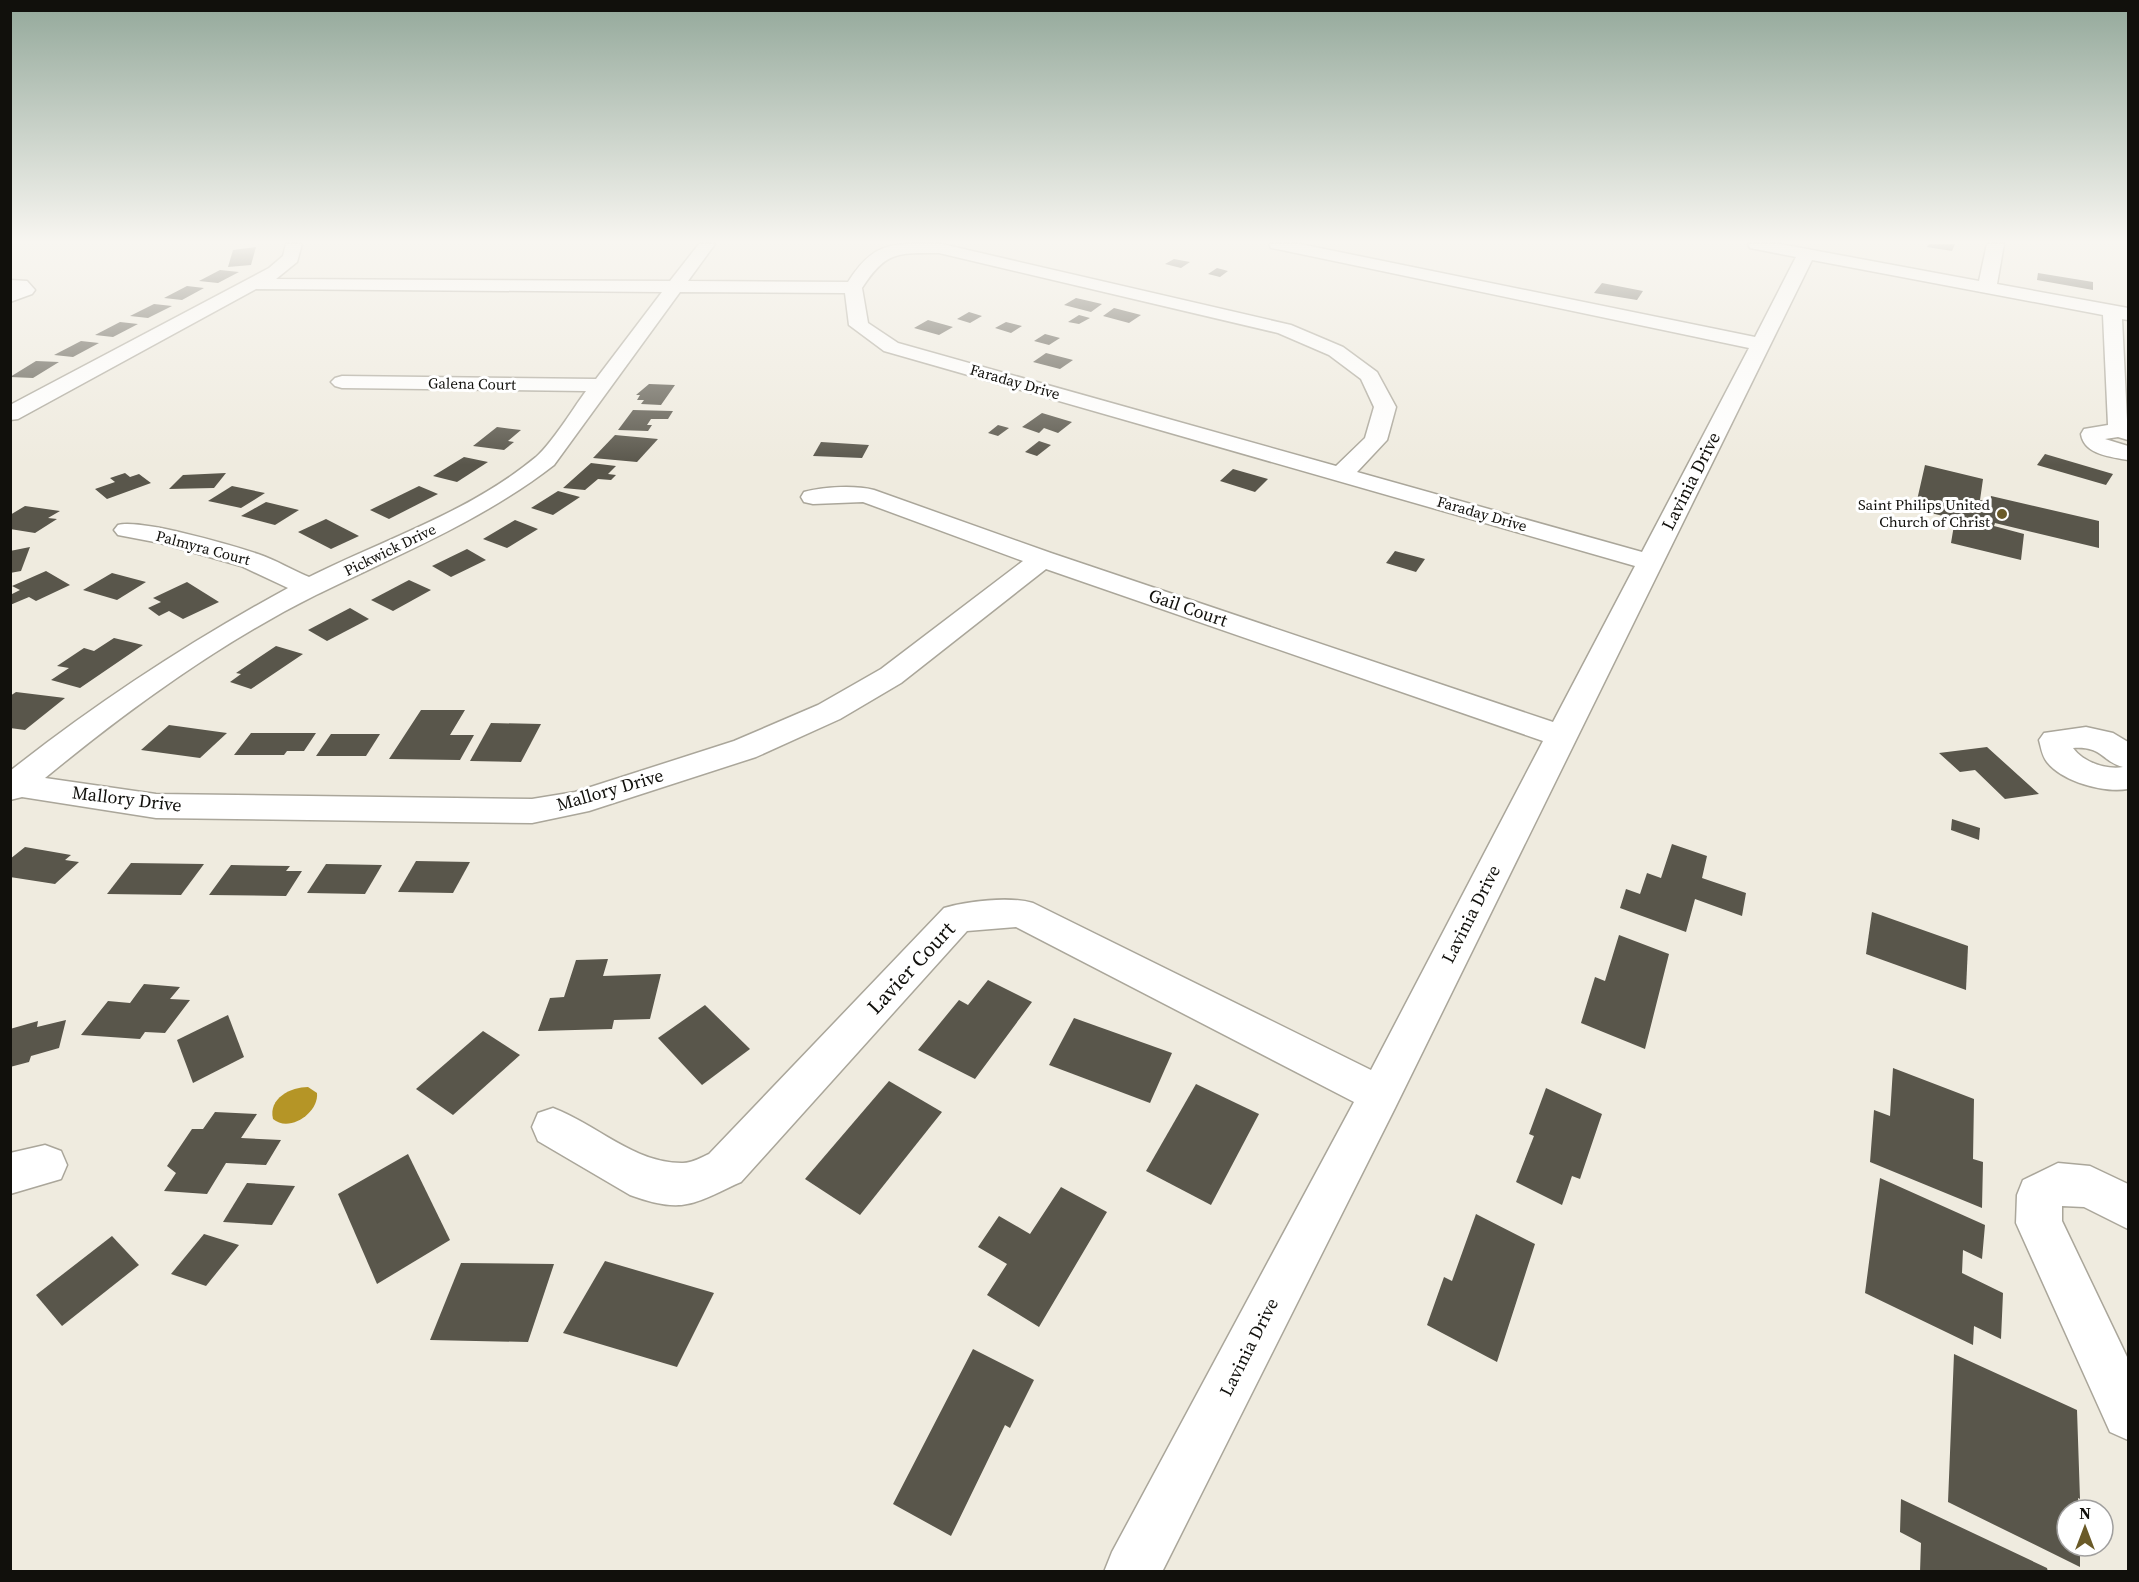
<svg xmlns="http://www.w3.org/2000/svg" width="2139" height="1582" font-family="'Source Serif 4',serif">
<style>
.water{fill:#b59526}
.building{fill:#59564b}
.lines{fill:none;stroke-linecap:round;stroke-linejoin:round}
.minor-casing{stroke:#aaa69a;stroke-width:3}
.minor{fill:#fff;fill-rule:evenodd}
.poi-dot{fill:#6a5a28;stroke:#fff;stroke-width:2}
.labels{text-anchor:middle;stroke-width:6;stroke-linejoin:round;paint-order:stroke}
.far-street-label{font-size:15px;fill:#11100c;stroke:#fff}
.far-poi-label{font-size:15px;fill:#11100c;stroke:#fff;text-anchor:end}
.street-label{font-size:18px;fill:#11100c;stroke:#fff}
.near-street-label{font-size:21px;fill:#11100c;stroke:#fff}
</style>
<rect width="100%" height="100%" fill="#efebdf"/>
<path class="water" d="M308,1087L317,1093C319,1113 289,1133 273,1119C268,1098 291,1087 308,1087Z"/>
<g class="building">
<polygon points="1929,244 1955,244 1952,251 1927,247"/>
<polygon points="256,247 251,265 228,267 233,250"/>
<polygon points="1174,259 1190,262 1181,268 1165,264"/>
<polygon points="1217,268 1228,271 1220,277 1208,274"/>
<polygon points="220,270 239,272 218,283 199,281"/>
<polygon points="2038,273 2093,282 2093,290 2037,280"/>
<polygon points="1602,283 1643,291 1637,300 1594,293"/>
<polygon points="187,286 204,288 182,300 164,298"/>
<polygon points="1076,298 1102,304 1091,312 1064,305"/>
<polygon points="154,304 172,306 148,318 130,316"/>
<polygon points="1114,308 1141,315 1129,323 1103,316"/>
<polygon points="969,312 982,316 970,323 957,319"/>
<polygon points="1079,315 1090,318 1079,324 1068,322"/>
<polygon points="928,320 953,327 939,335 914,328"/>
<polygon points="120,322 138,324 113,337 95,335"/>
<polygon points="1006,322 1022,326 1011,333 995,328"/>
<polygon points="1045,334 1060,338 1049,345 1034,341"/>
<polygon points="81,341 99,343 73,357 54,355"/>
<polygon points="1046,353 1073,360 1060,369 1033,362"/>
<polygon points="36,361 59,362 33,378 10,377"/>
<polygon points="649,384 675,385 661,405 641,404 644,400 637,400 640,395 636,395"/>
<polygon points="633,410 673,411 668,419 651,419 647,425 652,425 648,431 618,430"/>
<polygon points="1042,413 1072,422 1058,433 1044,428 1039,433 1022,427"/>
<polygon points="998,425 1009,428 998,436 988,433"/>
<polygon points="497,427 521,430 508,441 514,442 504,450 473,446"/>
<polygon points="615,435 658,439 637,462 593,458"/>
<polygon points="1039,441 1051,445 1037,456 1025,452"/>
<polygon points="821,442 869,445 862,458 813,456"/>
<polygon points="2045,454 2113,474 2106,485 2037,465"/>
<polygon points="464,457 488,462 457,482 433,476"/>
<polygon points="591,463 616,466 608,474 616,475 611,480 598,479 585,490 563,488"/>
<polygon points="1925,465 1983,479 1980,500 1990,502 1991,496 2099,521 2099,548 1995,523 1994,526 2024,534 2021,560 1951,543 1955,519 1915,509"/>
<polygon points="1233,469 1268,479 1255,492 1220,481"/>
<polygon points="125,473 130,477 139,474 151,483 107,499 95,489 115,482 110,478"/>
<polygon points="226,473 214,488 169,489 183,475"/>
<polygon points="232,486 265,493 241,508 208,501"/>
<polygon points="419,486 438,494 389,519 370,510"/>
<polygon points="558,491 580,497 553,515 531,508"/>
<polygon points="266,502 299,510 275,525 241,516"/>
<polygon points="25,506 60,511 48,518 57,519 35,533 10,529 10,515"/>
<polygon points="326,519 359,536 331,549 298,532"/>
<polygon points="515,520 538,529 507,548 483,539"/>
<polygon points="30,547 21,571 10,573 10,551"/>
<polygon points="467,549 486,560 451,577 432,566"/>
<polygon points="1395,551 1425,559 1416,572 1386,563"/>
<polygon points="46,571 70,585 36,601 29,597 10,605 10,595 20,590 12,586"/>
<polygon points="112,573 146,582 117,600 83,590"/>
<polygon points="409,580 431,590 393,611 371,600"/>
<polygon points="187,582 219,602 183,619 169,611 159,616 148,608 161,602 153,598"/>
<polygon points="350,608 369,619 327,641 308,630"/>
<polygon points="114,638 143,645 80,688 51,680 69,668 57,666 84,648 94,651"/>
<polygon points="276,646 303,654 251,689 230,682 241,674 236,673"/>
<polygon points="16,692 65,698 25,730 10,728 10,696"/>
<polygon points="421,710 465,710 450,735 474,735 460,760 389,759"/>
<polygon points="491,723 541,724 521,762 470,761"/>
<polygon points="169,725 227,733 200,758 141,750"/>
<polygon points="251,733 316,733 304,751 287,751 284,755 234,755"/>
<polygon points="331,734 380,734 366,756 316,756"/>
<polygon points="1987,747 2039,794 2005,799 1975,770 1960,772 1939,753"/>
<polygon points="1952,819 1980,828 1979,840 1951,830"/>
<polygon points="1672,844 1707,856 1702,878 1746,893 1742,916 1695,899 1686,932 1620,908 1626,889 1640,894 1647,873 1661,878"/>
<polygon points="25,847 71,855 65,860 79,862 55,884 10,877 10,859"/>
<polygon points="416,861 470,862 453,893 398,892"/>
<polygon points="131,863 204,864 181,895 107,894"/>
<polygon points="326,864 382,865 365,894 307,893"/>
<polygon points="231,865 290,866 286,871 302,871 286,896 209,895"/>
<polygon points="1872,912 1968,946 1966,990 1866,954"/>
<polygon points="1619,935 1669,954 1645,1049 1581,1023 1595,977 1605,981"/>
<polygon points="608,959 603,976 661,974 650,1019 614,1020 612,1029 538,1031 550,998 564,997 576,960"/>
<polygon points="988,980 1032,1002 975,1079 918,1050 959,1000 968,1005"/>
<polygon points="144,984 180,987 170,999 190,1000 165,1033 145,1032 140,1039 81,1035 108,1001 130,1003"/>
<polygon points="705,1005 750,1049 702,1085 658,1038"/>
<polygon points="228,1015 244,1057 193,1083 177,1040"/>
<polygon points="1074,1018 1172,1053 1150,1103 1049,1065"/>
<polygon points="66,1020 59,1048 31,1056 29,1062 10,1067 10,1029 38,1021 37,1027"/>
<polygon points="483,1031 520,1055 453,1115 416,1089"/>
<polygon points="1893,1068 1974,1099 1973,1159 1983,1162 1982,1208 1870,1162 1874,1110 1890,1116"/>
<polygon points="889,1081 942,1112 860,1215 805,1179"/>
<polygon points="1196,1084 1259,1114 1211,1205 1146,1171"/>
<polygon points="1546,1088 1602,1114 1580,1179 1572,1176 1562,1205 1516,1182 1534,1136 1529,1134"/>
<polygon points="215,1112 257,1114 241,1138 281,1140 266,1165 226,1163 207,1194 164,1191 176,1173 167,1166 192,1129 203,1129"/>
<polygon points="408,1154 450,1240 377,1284 338,1194"/>
<polygon points="1880,1178 1985,1225 1982,1259 1963,1250 1962,1273 2003,1293 2001,1339 1974,1326 1973,1345 1865,1293"/>
<polygon points="247,1183 295,1186 272,1225 223,1222"/>
<polygon points="1061,1187 1107,1212 1039,1327 987,1295 1007,1264 978,1247 999,1216 1030,1234"/>
<polygon points="1476,1214 1535,1244 1497,1362 1427,1325 1444,1277 1452,1281"/>
<polygon points="204,1234 239,1245 206,1286 171,1274"/>
<polygon points="112,1236 139,1265 62,1326 36,1295"/>
<polygon points="605,1261 714,1293 677,1367 563,1333"/>
<polygon points="461,1263 554,1264 528,1342 430,1340"/>
<polygon points="973,1349 1034,1380 1010,1428 1005,1425 951,1536 893,1504"/>
<polygon points="1954,1354 2077,1410 2080,1499 2078,1498 2079,1510 2067,1510 2067,1546 2080,1546 2080,1567 1948,1502"/>
<polygon points="1901,1499 2047,1568 2048,1572 1920,1572 1921,1543 1900,1532"/>
</g>
<g class="lines">
<defs>
<g id="minor">
<path d="M286,244H302L297,262L276,279L670,281L699,244H715L688,281L848,282C875,239 895,244 942,244L1291,325L1343,347L1377,372L1396,407L1387,440L1357,472L1642,552L1749,348L1277,249L1271,248L1269,244H1300L1755,337L1796,257L1750,248L1748,244H1780L1979,281L1987,244H2004L1997,284L2128,308V320L2122,319L2128,440L2118,437L2105,439L2128,446V460C2112,457 2084,455 2081,434L2084,429L2108,425L2103,315L1812,260L1395,1108L1162,1572H1104L1112,1552L1354,1102L1016,927L967,931L741,1182C724,1189 705,1201 687,1204C670,1208 646,1201 630,1195L538,1141L532,1127L538,1113L553,1108C596,1124 635,1164 683,1163C692,1163 702,1157 709,1154L944,908C967,901 1010,896 1033,903L1371,1070L1543,741L1046,569L901,683L840,719L756,757L589,811L532,823L156,818L22,797L10,800V771C99,701 189,642 288,588L241,566L160,543L118,535L114,530L118,525C142,519 231,545 258,554C276,560 292,570 309,577C385,539 470,512 536,457C553,442 572,410 586,391L342,388L335,386L331,382L335,378L342,376L596,379L662,292L256,289L18,419L10,420V405L269,268L283,256ZM939,253L1278,333L1329,355L1361,379L1374,407L1365,438L1336,466L898,343L868,323L862,288C886,251 897,253 939,253ZM680,292L845,293L849,325L884,351L1635,566L1553,722L1051,553L874,490C854,485 824,487 804,492L801,497L804,502L813,504L863,502L1023,561L881,669L818,705L734,741L575,792L532,799L156,794L45,778C129,709 218,644 316,595C397,555 482,521 554,465Z"/>
<polygon points="10,280 27,281 35,290 32,294 10,302"/>
<path d="M2086,727L2113,733L2128,742V789C2104,793 2063,782 2047,762C2042,756 2041,747 2039,740L2044,733ZM2073,748C2103,746 2101,761 2123,767C2106,770 2083,762 2073,748Z"/>
<polygon points="45,1145 61,1151 67,1165 61,1179 10,1194 10,1153"/>
<polygon points="2058,1163 2090,1166 2128,1184 2128,1229 2084,1207 2062,1206 2062,1221 2128,1359 2128,1440 2110,1432 2016,1223 2017,1195 2023,1180"/>
</g>
</defs>
<use href="#minor" class="minor-casing"/>
<use href="#minor" class="minor"/>
</g>
<linearGradient id="sky" x2="0" y2="1"><stop stop-color="#93a89a"/><stop offset="0.52" stop-color="#f8f6f1"/><stop offset="1" stop-color="#f8f6f1" stop-opacity="0"/></linearGradient>
<rect width="2139" height="465" fill="url(#sky)"/>
<circle class="poi-dot" cx="2002" cy="514" r="6"/>
<g class="labels">
<g class="far-street-label">
<text transform="translate(1015 382) rotate(16)" y="5">Faraday Drive</text>
<text transform="translate(472 384) rotate(1)" y="5">Galena Court</text>
<text transform="translate(1482 514) rotate(16)" y="5">Faraday Drive</text>
<text transform="translate(203 548) rotate(15)" y="5">Palmyra Court</text>
<text transform="translate(390 550) rotate(-26)" y="5">Pickwick Drive</text>
</g>
<g class="far-poi-label">
<text x="1990" y="510">Saint Philips United<tspan x="1990" dy="17">Church of Christ</tspan></text>
</g>
<g class="street-label">
<text transform="translate(1691 481) rotate(-63)" y="6">Lavinia Drive</text>
<text transform="translate(1188 608) rotate(19)" y="6">Gail Court</text>
<text transform="translate(610 790) rotate(-16)" y="6">Mallory Drive</text>
<text transform="translate(127 799) rotate(7)" y="6">Mallory Drive</text>
<text transform="translate(1471 914) rotate(-63)" y="6">Lavinia Drive</text>
<text transform="translate(1249 1347) rotate(-63)" y="6">Lavinia Drive</text>
</g>
<g class="near-street-label">
<text transform="translate(911 968) rotate(-47)" y="7">Lavier Court</text>
</g>
</g>
<rect width="2139" height="1582" fill="none" stroke="#11100c" stroke-width="24"/>
<g transform="translate(2085 1528)"><circle r="28" fill="#ffffff" stroke="#a09f9e" stroke-width="1.5"/>
<path d="M0-4.5L10 22L0 15L-10 22Z" fill="#6a5a28"/>
<text y="-9" font-size="16" font-weight="bold" text-anchor="middle" fill="#11100c">N</text>
</g>
</svg>
